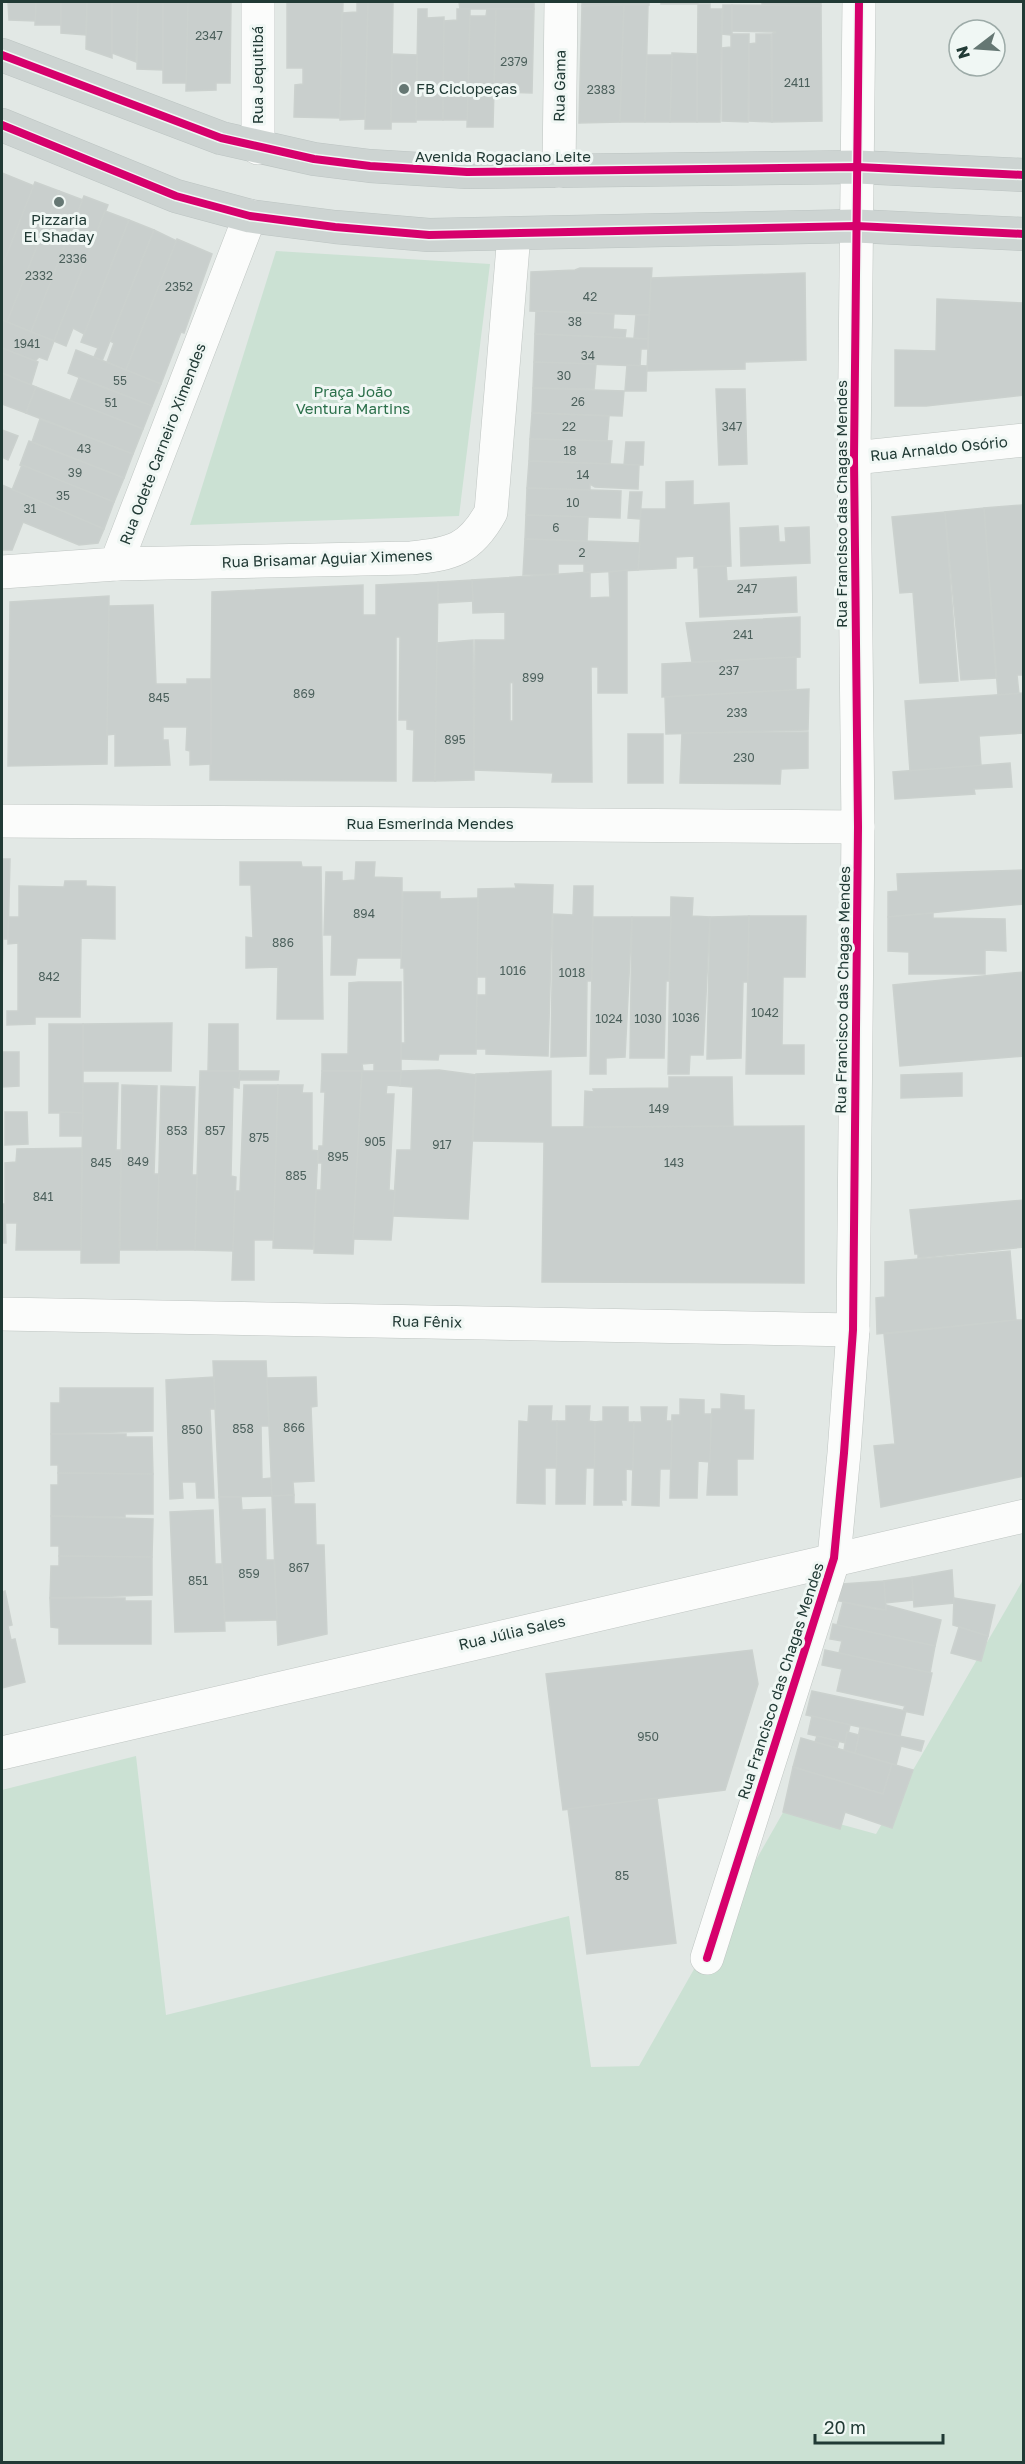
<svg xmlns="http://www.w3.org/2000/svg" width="1025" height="2464" font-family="'Golos Text',sans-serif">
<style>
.green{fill:#cbe1d3}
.building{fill:#c9cfcd;stroke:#cbd1ce;stroke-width:1.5;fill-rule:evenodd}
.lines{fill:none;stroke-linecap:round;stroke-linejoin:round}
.minor-casing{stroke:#bfc5c2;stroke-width:34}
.primary-casing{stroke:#bcc4c2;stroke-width:34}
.minor{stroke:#fbfcfb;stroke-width:33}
.primary{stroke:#cdd4d2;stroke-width:33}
.cycleway-casing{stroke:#f0f7f4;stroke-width:11}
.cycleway{stroke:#d6006c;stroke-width:8}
.poi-dot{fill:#657773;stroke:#f0f7f4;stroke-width:2}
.labels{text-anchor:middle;stroke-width:6;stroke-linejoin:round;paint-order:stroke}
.number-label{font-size:12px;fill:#4c605c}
.street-label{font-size:15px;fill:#213a35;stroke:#f0f7f4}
.poi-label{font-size:15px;fill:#213a35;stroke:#f0f7f4;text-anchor:start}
.park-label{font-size:15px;fill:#2c704b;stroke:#f0f7f4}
</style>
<rect width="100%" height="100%" fill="#e2e8e5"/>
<g class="green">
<polygon points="276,251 490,264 459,516 190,525"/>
<polygon points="1023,1580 1023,2462 2,2462 2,1790 136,1756 166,2015 569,1916 591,2067 639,2066 785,1809 876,1834"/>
</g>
<g class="building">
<polygon points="8,2 36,2 36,21 9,20"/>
<polygon points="36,2 61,2 61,25 35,25"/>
<polygon points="61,2 87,2 86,35 61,33"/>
<polygon points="87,2 112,2 112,58 86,49"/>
<polygon points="112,2 138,2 136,62 112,53"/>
<polygon points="138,2 163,2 163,70 137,69"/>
<polygon points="163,2 188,2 187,83 163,83"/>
<polygon points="188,2 231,2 230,83 216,83 216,90 186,91"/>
<polygon points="287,2 343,2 340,118 294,117 295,85 303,84 303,68 287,68"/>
<polygon points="357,2 368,2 365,119 340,120 342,13 357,12"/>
<polygon points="393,2 391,129 365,129 368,2"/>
<polygon points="459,2 534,2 534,9 460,9"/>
<polygon points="582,2 649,2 649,5 582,6"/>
<rect x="661" y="2" width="37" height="2"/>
<polygon points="762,2 821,2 821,6 762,5"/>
<polygon points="698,4 710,4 710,9 722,9 720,122 697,122"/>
<polygon points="624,5 620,122 579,123 582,6"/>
<polygon points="624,5 648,5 645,122 620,122"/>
<polygon points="723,5 732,5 732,34 749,34 748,122 722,121 722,48 731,47 731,35 722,34"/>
<polygon points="732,5 821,6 822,121 772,122 772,34 776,32 732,31"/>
<polygon points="418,9 427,9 427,18 444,17 443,120 416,120"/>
<polygon points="457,9 470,9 468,120 443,120 444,21 457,20"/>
<polygon points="487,9 496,9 493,127 467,127 470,16 486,16"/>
<polygon points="496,9 534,9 532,93 494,92"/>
<polygon points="756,34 771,34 772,122 749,121 749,44 756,43"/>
<polygon points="672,53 697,54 697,122 670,122"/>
<polygon points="392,54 417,55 416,122 391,122"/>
<polygon points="647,55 672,55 670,122 645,122"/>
<polygon points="2,173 34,186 2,267"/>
<polygon points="35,182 59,191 7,322 2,320 2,267"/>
<polygon points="59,191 83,200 31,332 7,322"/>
<polygon points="84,196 108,205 54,341 31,332"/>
<polygon points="105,211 129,220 84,334 73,328 66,346 54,341"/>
<polygon points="129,220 154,230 102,361 94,357 98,348 81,342"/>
<polygon points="154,230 177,241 126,370 107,362 114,343 110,341"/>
<polygon points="177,239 212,254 184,333 181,332 161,384 126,370"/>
<polygon points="580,268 652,268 649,315 530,311 531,272 575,270"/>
<polygon points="805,273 806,360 745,362 745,369 647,371 651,278"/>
<polygon points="937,299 1024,303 1024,395 926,406 895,406 895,350 936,351"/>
<polygon points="536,311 614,314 613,329 626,330 625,338 535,334"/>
<polygon points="636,315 649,315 648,339 634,338"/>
<polygon points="2,320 54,341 47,360 39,357 35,361 2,348"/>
<polygon points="535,334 648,339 648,349 641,349 640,366 534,362"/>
<polygon points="2,348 38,362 31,385 2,373"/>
<polygon points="76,350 161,384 152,406 68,373"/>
<polygon points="534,362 596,364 594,389 533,388"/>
<polygon points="627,365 647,366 646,391 625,391"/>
<polygon points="2,373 36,387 26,413 2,404"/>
<polygon points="79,378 152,406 143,429 70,401"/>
<polygon points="36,387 143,429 133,454 26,413"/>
<polygon points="533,388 624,391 622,416 532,413"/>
<polygon points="716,389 745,389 747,464 719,465"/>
<polygon points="532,413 609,416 607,441 530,439"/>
<polygon points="40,419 133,454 124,478 32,442"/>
<polygon points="2,430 18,436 8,460 2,457"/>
<polygon points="530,439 612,441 610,464 529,461"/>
<polygon points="29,441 124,478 114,502 20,465"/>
<polygon points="626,442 644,442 643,465 624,465"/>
<polygon points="529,461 639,465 638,489 595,487 590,484 590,490 527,488"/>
<polygon points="22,465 114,502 104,529 12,490"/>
<polygon points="693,481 693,505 729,503 731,566 694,568 694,556 676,557 676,568 638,570 641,509 666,509 666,482"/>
<polygon points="2,485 104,529 98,543 79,545 23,522 12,550 2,550"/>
<polygon points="527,488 621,491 620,518 526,515"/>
<polygon points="630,492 642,492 640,519 628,518"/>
<polygon points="1022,505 1024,675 1017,675 1019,694 998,695 984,508"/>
<polygon points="984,508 996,678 961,680 945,512"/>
<polygon points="945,512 958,681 920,683 913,592 900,593 892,517"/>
<polygon points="526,515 588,517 587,541 525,539"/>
<polygon points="778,526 779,542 786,542 785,528 809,527 810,563 741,566 740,528"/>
<polygon points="525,539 640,543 638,570 584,573 584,564 558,564 558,574 523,575"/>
<polygon points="726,566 727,581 796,577 797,612 700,617 698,567"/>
<path d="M627,570V693H598V667H591L592,782H552L553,773L474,770L475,640H505V612L473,613L472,580L590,572V598L610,597L609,572ZM513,682V721H510V683Z"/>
<polygon points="472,580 473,601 438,603 438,582"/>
<polygon points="438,582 435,781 413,781 414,730 407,729 407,720 399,720 400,637 396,637 396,781 210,780 212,592 363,585 363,615 376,615 376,585"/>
<polygon points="109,596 107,764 8,766 10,602"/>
<polygon points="153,605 156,684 187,684 187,679 211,679 211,764 190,765 190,751 186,750 187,727 163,727 163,740 168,740 170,765 115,766 115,734 107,735 109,606"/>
<polygon points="800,617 800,657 692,662 686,623"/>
<polygon points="473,640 474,780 435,781 437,643"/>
<polygon points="796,657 796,690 662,697 662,664"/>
<polygon points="809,689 808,730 666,734 665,697"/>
<polygon points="1024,693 1024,733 979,736 981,766 910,771 905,701"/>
<polygon points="808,732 808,768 781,769 780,784 680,783 682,733"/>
<rect x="628" y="734" width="35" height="49"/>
<polygon points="1010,763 1012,787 974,789 975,794 895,799 893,772"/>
<polygon points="2,859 10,859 8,939 3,939 2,987"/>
<polygon points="240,862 301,862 302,867 321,867 323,1019 277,1019 278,967 246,968 246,937 253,938 251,885 240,885"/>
<polygon points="356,862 375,862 374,877 402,878 402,958 357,958 355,975 331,975 332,935 324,935 326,872 342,872 342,881 355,880"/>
<polygon points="1024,870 1024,904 888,917 888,892 898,891 897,874"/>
<polygon points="65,881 86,881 86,886 115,887 115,939 81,938 80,1017 35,1017 35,1024 7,1025 7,1011 18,1011 18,943 8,944 8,932 9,917 19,917 19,886 64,887"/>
<polygon points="515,884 553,885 548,1056 486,1054 486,1049 476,1049 477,995 486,995 486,977 477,977 478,889 516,888"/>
<polygon points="574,886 593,886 592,981 587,981 586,1056 551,1057 553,914 573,915"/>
<polygon points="403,892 440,892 440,899 478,898 476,1054 439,1054 438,1060 401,1059 401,1043 405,1043 404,968 401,968"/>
<polygon points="671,897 693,898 692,916 710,917 703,1055 690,1055 689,1074 668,1074"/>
<polygon points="933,913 933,918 1005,919 1006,951 985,950 985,974 909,974 909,952 888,951 888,917"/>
<polygon points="749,916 748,982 743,982 741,1058 707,1059 710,917"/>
<polygon points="749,916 806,916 805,977 783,977 782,1045 804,1045 804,1074 746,1074"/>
<polygon points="593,917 632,917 625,1057 606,1058 606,1074 590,1074"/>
<polygon points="632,917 671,917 669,981 666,981 664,1058 630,1058"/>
<polygon points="1024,972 1024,1056 900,1066 893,985"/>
<polygon points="359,982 401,982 401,1071 374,1071 374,1063 362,1064 363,1071 322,1071 322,1054 348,1054 349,983"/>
<polygon points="172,1023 171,1071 82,1071 83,1024"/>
<rect x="49" y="1024" width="34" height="89"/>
<polygon points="209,1024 238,1024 238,1071 208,1071"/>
<polygon points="2,1052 19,1052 19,1086 2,1087"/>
<polygon points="439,1070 476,1075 468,1219 393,1216 397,1150 411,1150 413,1087 400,1086 401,1071"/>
<polygon points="200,1071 240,1071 239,1088 233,1087 231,1176 236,1177 233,1251 195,1250"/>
<polygon points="240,1071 279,1071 278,1080 239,1080"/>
<polygon points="322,1071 362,1071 353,1254 314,1253 316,1190 321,1190 322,1163 318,1163 319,1146 323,1146 325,1092 321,1092"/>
<polygon points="362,1071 401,1071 400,1086 387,1085 386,1094 394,1094 389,1190 395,1191 391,1240 353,1239"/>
<polygon points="551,1071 551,1127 804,1126 804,1283 542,1282 544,1142 473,1141 476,1074"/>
<polygon points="962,1073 962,1096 901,1098 901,1075"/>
<polygon points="669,1077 732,1077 733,1126 584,1127 585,1091 594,1092 593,1089 669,1088"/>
<polygon points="83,1083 118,1083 116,1150 121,1150 119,1263 81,1263"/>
<polygon points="122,1085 157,1086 154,1174 159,1174 157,1250 120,1250"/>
<polygon points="244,1085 278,1085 274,1240 254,1240 254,1280 232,1280 235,1191 240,1191"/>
<polygon points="278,1085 303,1085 302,1093 312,1093 312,1150 318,1151 313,1249 273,1248"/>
<polygon points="161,1086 195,1087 192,1175 197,1175 195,1250 157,1250"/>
<polygon points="5,1112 27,1112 28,1144 5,1145"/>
<polygon points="60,1112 83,1113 82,1136 60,1136"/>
<polygon points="82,1148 81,1250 16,1250 17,1223 5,1223 5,1163 16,1162 17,1149"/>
<polygon points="1024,1200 1024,1247 918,1258 918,1254 915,1254 910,1210"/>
<polygon points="2,1204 5,1204 6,1243 2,1243"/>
<polygon points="1010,1251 1016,1320 877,1334 876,1298 885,1297 885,1262"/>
<polygon points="1016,1320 1024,1320 1024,1476 881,1507 874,1446 895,1444 884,1334"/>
<polygon points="213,1361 266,1361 269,1426 261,1426 262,1479 271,1478 272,1496 219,1497"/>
<polygon points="214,1377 215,1409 210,1409 214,1498 197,1498 196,1482 182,1482 183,1498 170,1499 166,1380"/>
<polygon points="316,1377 317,1406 311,1407 314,1481 293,1482 294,1495 272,1496 267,1378"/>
<polygon points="60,1388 153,1388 153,1431 51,1434 51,1403 60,1403"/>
<polygon points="721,1394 744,1396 744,1410 754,1410 753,1459 737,1459 737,1495 707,1495 712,1409 721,1409"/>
<polygon points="680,1399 704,1400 704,1414 711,1414 710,1462 698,1461 697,1498 670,1498 672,1415 680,1415"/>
<polygon points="529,1406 552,1406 551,1421 557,1421 557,1468 545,1468 545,1504 517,1503 519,1421 528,1422"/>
<polygon points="566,1406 590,1406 589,1421 595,1422 595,1468 586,1468 585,1504 556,1504 557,1421 566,1421"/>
<polygon points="603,1407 628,1407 628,1422 634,1422 633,1470 626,1469 626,1500 621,1500 622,1505 594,1505 595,1422 603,1421"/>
<polygon points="641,1407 667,1407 666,1421 672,1421 671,1469 660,1469 659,1506 632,1505 634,1422 642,1422"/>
<polygon points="51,1434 126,1434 126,1437 152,1437 153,1474 58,1473 58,1465 51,1465"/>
<polygon points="58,1473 153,1474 153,1514 125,1514 125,1517 51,1516 51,1485 58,1485"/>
<polygon points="294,1495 294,1504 315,1504 316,1545 324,1545 327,1634 278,1645 272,1496"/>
<polygon points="219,1497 241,1497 242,1510 265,1509 266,1560 274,1560 277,1620 225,1621"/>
<polygon points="213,1510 215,1564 222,1564 225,1631 175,1632 170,1512"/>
<polygon points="51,1516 153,1519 152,1557 59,1556 59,1546 51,1546"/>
<polygon points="59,1556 152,1557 152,1595 50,1598 51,1566 59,1566"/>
<polygon points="952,1570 954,1603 914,1607 912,1577"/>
<polygon points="912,1577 913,1600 885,1603 884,1581"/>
<polygon points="884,1581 886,1610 839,1601 842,1584"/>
<polygon points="5,1591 12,1625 8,1626 11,1640 15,1639 25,1682 2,1688 2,1592"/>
<polygon points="50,1598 125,1598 125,1601 151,1601 151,1644 59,1644 59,1628 51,1627"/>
<polygon points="954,1598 995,1605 988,1636 953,1625"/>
<polygon points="843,1602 875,1609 886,1610 886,1605 941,1620 935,1646 837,1625"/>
<polygon points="833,1624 935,1646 930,1673 839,1653 842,1641 830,1639"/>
<polygon points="959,1627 988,1636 981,1661 951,1653"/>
<polygon points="752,1650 758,1684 725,1790 563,1810 546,1674"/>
<polygon points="825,1650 932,1673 923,1715 903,1711 905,1706 837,1691 842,1669 822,1665"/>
<polygon points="812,1691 906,1711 900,1736 806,1715"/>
<polygon points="812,1716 850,1725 846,1743 808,1734"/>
<polygon points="860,1728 924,1741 921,1751 901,1746 896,1765 855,1753"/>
<polygon points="847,1732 859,1735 855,1753 844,1750"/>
<polygon points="817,1736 839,1741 837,1748 815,1742"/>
<polygon points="801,1738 892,1764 883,1794 793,1767"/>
<polygon points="892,1764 913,1770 892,1828 845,1812 840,1829 783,1812 793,1767 883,1794"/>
<polygon points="657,1798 676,1943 587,1954 568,1809"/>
</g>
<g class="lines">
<defs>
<g id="minor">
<polyline points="258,2 258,148"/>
<polyline points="559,171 561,2"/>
<polyline points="854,458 1024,440"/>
<path d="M116,564L411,558C452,554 470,550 491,512L514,234"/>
<polyline points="2,572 116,564 250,216"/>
<polyline points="2,821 858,827"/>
<polyline points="2,1314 853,1330"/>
<polyline points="2,1753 1024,1516"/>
<polyline points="707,1958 834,1558 844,1453 853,1330 858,827 854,458 859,2"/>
</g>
<g id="primary">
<polyline points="2,55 221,138 314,159 370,166 467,172 858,167 1024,175"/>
<polyline points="2,125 176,196 250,216 335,227 429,235 856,226 1024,234"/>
</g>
</defs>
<use href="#minor" class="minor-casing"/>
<use href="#primary" class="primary-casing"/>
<use href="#minor" class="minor"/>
<use href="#primary" class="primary"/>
<defs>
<g id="cycleway">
<polyline points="2,55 221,138 314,159 370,166 467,172 858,167 1024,175"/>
<polyline points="2,125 176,196 250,216 335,227 429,235 856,226 1024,234"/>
<polyline points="707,1958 834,1558 844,1453 853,1330 858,827 854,458 859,2"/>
</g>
</defs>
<use href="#cycleway" class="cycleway-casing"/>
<use href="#cycleway" class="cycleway"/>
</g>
<g class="poi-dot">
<circle cx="404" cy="89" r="6"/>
<circle cx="59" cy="202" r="6"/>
</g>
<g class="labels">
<g class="number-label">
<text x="209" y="40">2347</text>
<text x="514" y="66">2379</text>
<text x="797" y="87">2411</text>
<text x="601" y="94">2383</text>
<text x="73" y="263">2336</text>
<text x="39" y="280">2332</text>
<text x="179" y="291">2352</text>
<text x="590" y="301">42</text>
<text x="575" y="326">38</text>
<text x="27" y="348">1941</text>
<text x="588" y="360">34</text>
<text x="564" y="380">30</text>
<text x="120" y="385">55</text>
<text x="578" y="406">26</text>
<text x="111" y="407">51</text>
<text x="569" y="431">22</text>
<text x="732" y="431">347</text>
<text x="84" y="453">43</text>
<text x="570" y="455">18</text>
<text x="75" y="477">39</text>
<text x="583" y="479">14</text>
<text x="63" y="500">35</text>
<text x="573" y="507">10</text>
<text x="30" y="513">31</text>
<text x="556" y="532">6</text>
<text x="582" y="557">2</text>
<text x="747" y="593">247</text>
<text x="743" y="639">241</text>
<text x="729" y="675">237</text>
<text x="533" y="682">899</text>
<text x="304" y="698">869</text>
<text x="159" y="702">845</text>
<text x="737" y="717">233</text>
<text x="455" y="744">895</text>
<text x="744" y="762">230</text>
<text x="364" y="918">894</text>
<text x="283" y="947">886</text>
<text x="513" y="975">1016</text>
<text x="572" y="977">1018</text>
<text x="49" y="981">842</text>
<text x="765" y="1017">1042</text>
<text x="686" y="1022">1036</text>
<text x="609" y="1023">1024</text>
<text x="648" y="1023">1030</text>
<text x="659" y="1113">149</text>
<text x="177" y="1135">853</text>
<text x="215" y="1135">857</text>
<text x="259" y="1142">875</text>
<text x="375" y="1146">905</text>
<text x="442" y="1149">917</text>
<text x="338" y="1161">895</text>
<text x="138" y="1166">849</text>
<text x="101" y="1167">845</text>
<text x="674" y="1167">143</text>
<text x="296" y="1180">885</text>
<text x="43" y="1201">841</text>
<text x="294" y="1432">866</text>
<text x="243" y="1433">858</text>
<text x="192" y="1434">850</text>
<text x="299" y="1572">867</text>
<text x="249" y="1578">859</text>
<text x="198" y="1585">851</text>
<text x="648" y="1741">950</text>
<text x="622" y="1880">85</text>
</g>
<g class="street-label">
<text transform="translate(258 75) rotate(-90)" y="5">Rua Jequitibá</text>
<text transform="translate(560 86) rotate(-89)" y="5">Rua Gama</text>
<text x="503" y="162">Avenida Rogaciano Leite</text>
<text transform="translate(163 444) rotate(-69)" y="5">Rua Odete Carneiro Ximendes</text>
<text transform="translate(939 449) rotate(-6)" y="5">Rua Arnaldo Osório</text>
<text transform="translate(842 504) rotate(-90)" y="5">Rua Francisco das Chagas Mendes</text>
<text transform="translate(327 559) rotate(-2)" y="5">Rua Brisamar Aguiar Ximenes</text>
<text x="430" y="829">Rua Esmerinda Mendes</text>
<text transform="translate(843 990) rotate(-89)" y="5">Rua Francisco das Chagas Mendes</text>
<text transform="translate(427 1322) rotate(1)" y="5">Rua Fênix</text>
<text transform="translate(512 1633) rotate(-13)" y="5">Rua Júlia Sales</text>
<text transform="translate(781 1681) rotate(-72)" y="5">Rua Francisco das Chagas Mendes</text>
</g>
<g class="poi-label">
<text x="416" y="94">FB Ciclopeças</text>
<text x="59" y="225" text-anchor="middle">Pizzaria<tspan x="59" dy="17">El Shaday</tspan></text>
</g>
<g class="park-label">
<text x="353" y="397">Praça João<tspan x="353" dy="17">Ventura Martins</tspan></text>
</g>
</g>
<rect width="1025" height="2464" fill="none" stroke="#213a35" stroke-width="6"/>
<g transform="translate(977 48) rotate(253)"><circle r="28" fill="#f0f7f4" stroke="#9daba8" stroke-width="1.5"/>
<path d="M0-4.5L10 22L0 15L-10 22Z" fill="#657773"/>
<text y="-9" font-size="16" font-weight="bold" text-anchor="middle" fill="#213a35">N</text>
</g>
<path d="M815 2434v9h128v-9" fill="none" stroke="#213a35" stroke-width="3"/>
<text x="824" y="2434" font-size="18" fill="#213a35" stroke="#f0f7f4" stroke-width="4.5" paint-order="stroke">20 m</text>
</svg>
